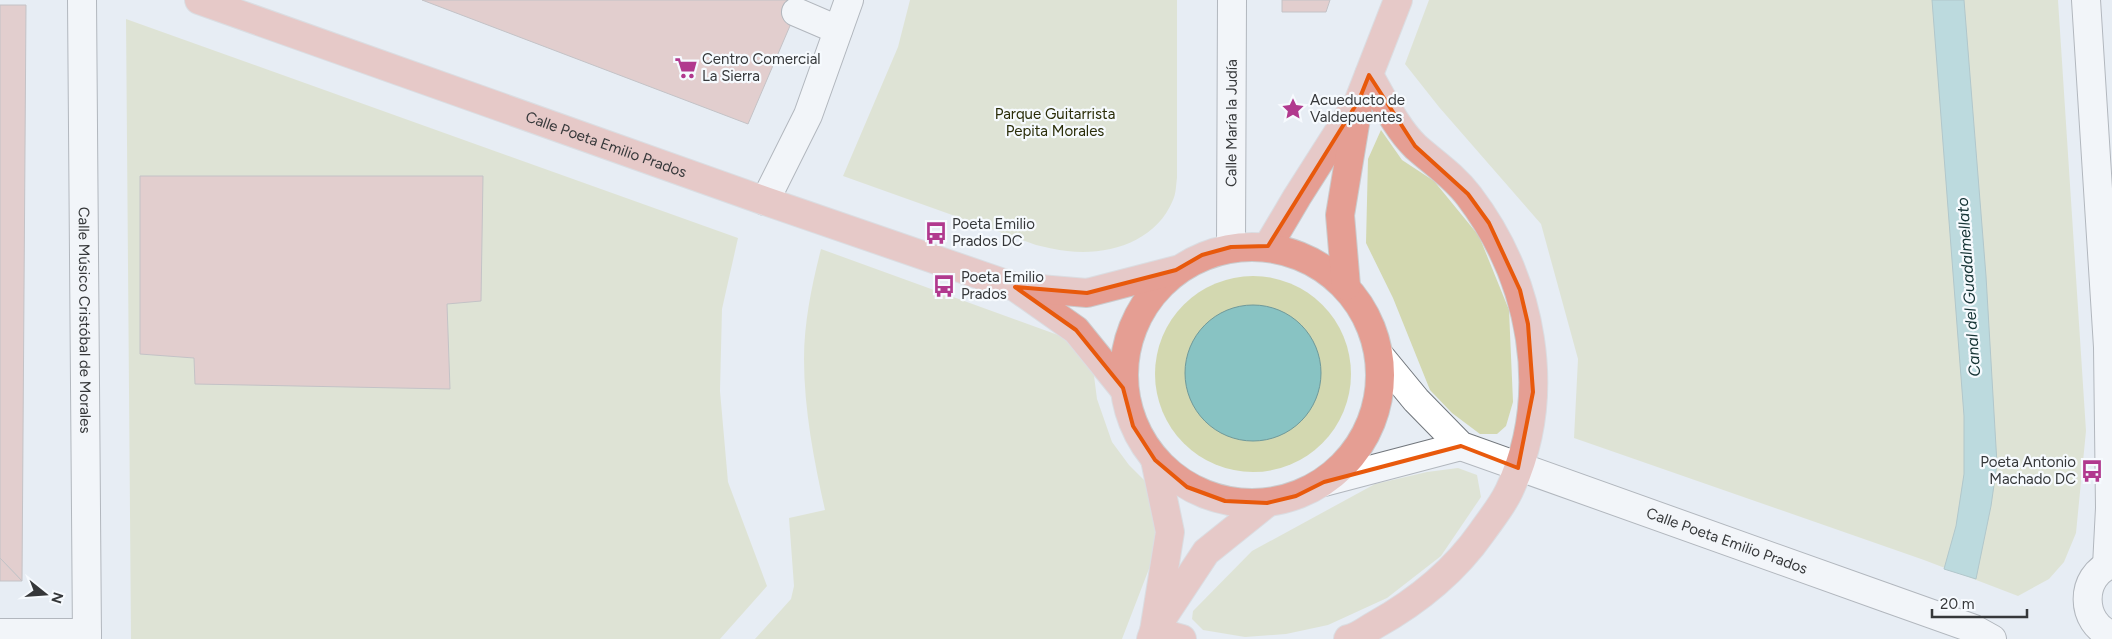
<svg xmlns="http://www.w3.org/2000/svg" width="2112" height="639" font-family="Figtree,sans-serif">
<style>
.green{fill:#d3d8b0}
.water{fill:#88c3c3;stroke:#6f999a}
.building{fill:#dba9a0;stroke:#988f8e}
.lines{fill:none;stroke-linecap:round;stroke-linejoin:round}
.minor-casing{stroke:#71767c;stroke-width:30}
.major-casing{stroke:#cbcbcc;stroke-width:30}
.minor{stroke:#fff;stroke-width:28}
.major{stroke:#e59e93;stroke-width:28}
.marked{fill:none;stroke:#e8590c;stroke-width:4;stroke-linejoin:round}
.labels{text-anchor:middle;stroke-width:4.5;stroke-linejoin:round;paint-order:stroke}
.poi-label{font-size:15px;fill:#36383a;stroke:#f6fafe;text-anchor:start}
.park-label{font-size:15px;fill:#2a2d08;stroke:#f6fafe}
.street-label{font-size:15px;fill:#36383a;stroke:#f6fafe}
.water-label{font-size:16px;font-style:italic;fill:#153334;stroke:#f6fafe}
</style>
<rect width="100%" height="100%" fill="#e7edf4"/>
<g class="green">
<path d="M910,0H1177V178C1176,185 1176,194 1173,200C1156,242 1108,256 1067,251C1057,250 1046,247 1036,245L843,176L898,47Z"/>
<polygon points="1429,0 2058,0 2086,431 2076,533 2064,562 2049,579 2018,596 1924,560 1574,438 1578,359 1541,224 1439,107 1405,64"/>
<polygon points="126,19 738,238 722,309 720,391 728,482 767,586 720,639 131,639"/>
<polygon points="1381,130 1402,160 1434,181 1479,236 1509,310 1513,402 1506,426 1497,434 1480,434 1452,413 1430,390 1393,298 1366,243 1368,159"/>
<path d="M821,249L1058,335L1079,347L1093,368L1097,399L1112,442L1129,465L1149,485L1159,532L1152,561L1122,639H755L791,599L794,586L789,518L825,510C814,461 804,409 804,359C804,322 812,284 821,249Z"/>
<circle cx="1253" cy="374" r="98"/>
<polygon points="1458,468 1477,475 1481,497 1441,556 1387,598 1328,625 1286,634 1245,637 1203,630 1192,619 1193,611 1252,551 1375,484 1427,472"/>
</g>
<g class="water">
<polygon points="1932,0 1964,0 1986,276 1997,464 1991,506 1976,579 1944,569 1956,526 1964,474 1964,416"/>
<circle cx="1253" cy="373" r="68"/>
</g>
<g class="building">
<polygon points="422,0 801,0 748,124"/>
<polygon points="1282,0 1330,0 1326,12 1282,12"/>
<polygon points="0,5 26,5 22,581 0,558"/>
<polygon points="140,176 483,176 481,301 447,304 450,389 195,384 194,358 140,354"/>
<polygon points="0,558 22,581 0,581"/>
</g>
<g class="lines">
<defs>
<g id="minor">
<path id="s1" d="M82,0L87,639"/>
<polyline points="2086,0 2108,347 2110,508 2107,566"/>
<polyline points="796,12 838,30"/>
<polyline points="765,201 808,115 849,0"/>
<path id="s2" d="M1231,247L1232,0"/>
<path id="s3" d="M1379,355L1416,400L1461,446L1887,598L1974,629L1992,639"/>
<polyline points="1324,482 1461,446"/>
<path d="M2112,564C2079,575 2080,624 2112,635"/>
<polyline points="0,633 87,633"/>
</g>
<g id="major">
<path id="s4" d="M199,0L765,201L1015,287L1076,330L1123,388"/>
<polyline points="1268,246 1297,197 1353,109"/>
<circle cx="1252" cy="375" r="128"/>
<polyline points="1346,286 1340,215 1359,100 1398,0"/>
<polyline points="1016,287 1087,293 1176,270"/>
<polyline points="1159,623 1206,552 1267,503"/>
<polyline points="1154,631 1182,639"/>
<polyline points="1151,639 1154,631 1170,532 1155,460"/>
<path d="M1348,639C1358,637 1366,630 1375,625C1418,601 1454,572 1482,532C1491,519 1502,506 1509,491C1555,394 1532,279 1469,196C1454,176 1434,163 1416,147C1396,128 1383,99 1369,75"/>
</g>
</defs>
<use href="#minor" class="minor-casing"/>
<use href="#major" class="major-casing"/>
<use href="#minor" class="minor"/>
<use href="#major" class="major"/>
</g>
<path d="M0 0H2112V639H0ZM1369,75L1415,146L1468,194L1489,223L1520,290L1528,324L1533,392L1518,468L1461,446L1324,482L1296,496L1267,503L1225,501L1187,487L1155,460L1133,426L1123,388L1076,330L1015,287L1087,293L1176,270L1202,255L1231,247L1268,246L1359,100Z" fill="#e7edf4" fill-opacity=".55" fill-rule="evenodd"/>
<path class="marked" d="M1369,75L1415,146L1468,194L1489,223L1520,290L1528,324L1533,392L1518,468L1461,446L1324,482L1296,496L1267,503L1225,501L1187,487L1155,460L1133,426L1123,388L1076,330L1015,287L1087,293L1176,270L1202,255L1231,247L1268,246L1359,100Z"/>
<defs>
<symbol id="supermarket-bare" viewBox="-9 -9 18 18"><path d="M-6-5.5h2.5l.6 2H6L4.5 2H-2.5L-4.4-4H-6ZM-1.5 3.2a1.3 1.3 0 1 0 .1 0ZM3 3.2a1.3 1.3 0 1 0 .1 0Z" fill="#b1398e" stroke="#f6fafe" stroke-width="2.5" paint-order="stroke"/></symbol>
<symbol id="sight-bare" viewBox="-9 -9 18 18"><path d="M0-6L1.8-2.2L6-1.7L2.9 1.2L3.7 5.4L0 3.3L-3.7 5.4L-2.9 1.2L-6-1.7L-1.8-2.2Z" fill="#b1398e" stroke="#f6fafe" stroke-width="2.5" paint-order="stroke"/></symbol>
<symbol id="bus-bare" viewBox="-9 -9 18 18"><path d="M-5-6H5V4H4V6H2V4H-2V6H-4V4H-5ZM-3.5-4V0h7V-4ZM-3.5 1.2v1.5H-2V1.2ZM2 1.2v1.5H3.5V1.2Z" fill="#b1398e" stroke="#f6fafe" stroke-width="2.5" paint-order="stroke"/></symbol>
</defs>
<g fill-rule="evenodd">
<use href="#supermarket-bare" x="670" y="52" width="32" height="32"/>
<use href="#sight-bare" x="1277" y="93" width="32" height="32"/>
<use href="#bus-bare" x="920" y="217" width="32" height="32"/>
<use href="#bus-bare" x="928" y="270" width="32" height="32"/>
<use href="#bus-bare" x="2076" y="455" width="32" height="32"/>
</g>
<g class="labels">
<g class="poi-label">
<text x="702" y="64">Centro Comercial<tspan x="702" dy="17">La Sierra</tspan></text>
<text x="1310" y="105">Acueducto de<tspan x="1310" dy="17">Valdepuentes</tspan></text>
<text x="952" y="229">Poeta Emilio<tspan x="952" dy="17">Prados DC</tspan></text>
<text x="961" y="282">Poeta Emilio<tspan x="961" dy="17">Prados</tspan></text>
<text x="2076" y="467" text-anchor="end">Poeta Antonio<tspan x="2076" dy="17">Machado DC</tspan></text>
</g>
<g class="park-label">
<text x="1055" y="119">Parque Guitarrista<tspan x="1055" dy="17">Pepita Morales</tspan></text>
</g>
<g class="street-label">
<text dy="5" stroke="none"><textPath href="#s2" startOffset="124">Calle María la Judía</textPath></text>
<text dy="5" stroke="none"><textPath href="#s4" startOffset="432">Calle Poeta Emilio Prados</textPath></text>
<text dy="5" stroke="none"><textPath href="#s1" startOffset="320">Calle Músico Cristóbal de Morales</textPath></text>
<text dy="5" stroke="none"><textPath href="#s3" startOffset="405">Calle Poeta Emilio Prados</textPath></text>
</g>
<g class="water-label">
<text transform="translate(1968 287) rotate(-94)" y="6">Canal del Guadalmellato</text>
</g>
</g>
<g transform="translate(45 594) rotate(107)" stroke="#f6fafe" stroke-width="4" paint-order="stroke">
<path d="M0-4L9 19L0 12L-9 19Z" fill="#36383a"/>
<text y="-8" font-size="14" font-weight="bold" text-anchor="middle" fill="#36383a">N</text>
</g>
<path d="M1932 609v8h95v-8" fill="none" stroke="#36383a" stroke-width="2.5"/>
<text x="1940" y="609" font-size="15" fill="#36383a" stroke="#f6fafe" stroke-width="4" paint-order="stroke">20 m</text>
</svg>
